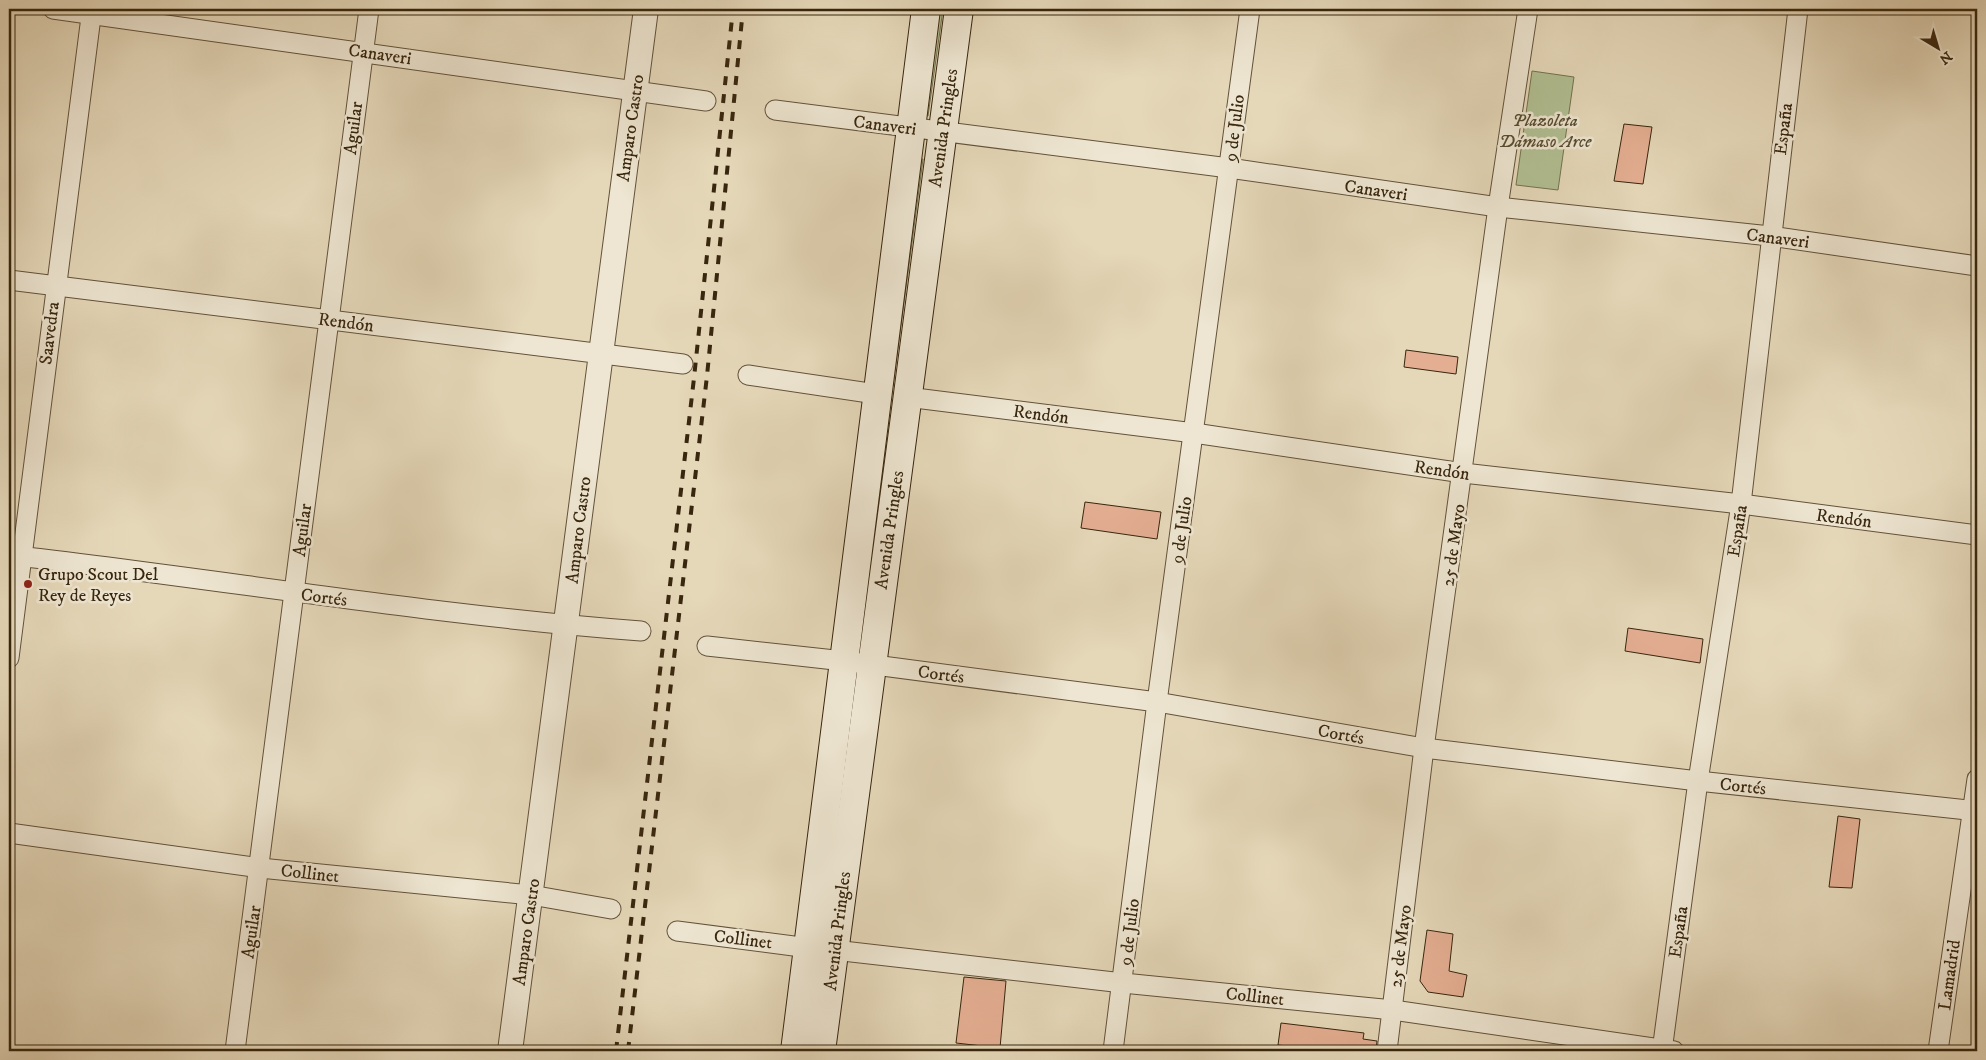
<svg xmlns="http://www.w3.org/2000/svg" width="1986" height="1060" font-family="'IM FELL DW Pica',serif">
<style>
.green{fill:#b1bf92;stroke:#747250}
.building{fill:#e4ae92;stroke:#38260e}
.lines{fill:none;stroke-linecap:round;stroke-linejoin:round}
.minor-casing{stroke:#635239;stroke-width:21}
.tertiary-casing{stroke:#635239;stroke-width:26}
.secondary-casing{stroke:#38260e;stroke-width:30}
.minor{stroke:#eee6d2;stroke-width:19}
.tertiary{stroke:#eee6d2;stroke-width:24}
.secondary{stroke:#eee6d2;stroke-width:28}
.rail{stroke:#38260e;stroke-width:4;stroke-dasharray:9 9;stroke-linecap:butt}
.poi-dot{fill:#8f2418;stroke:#eee6d2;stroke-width:2}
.labels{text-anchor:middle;stroke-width:5;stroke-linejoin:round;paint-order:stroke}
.street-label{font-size:18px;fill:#38260e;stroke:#eee6d2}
.park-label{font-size:18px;font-style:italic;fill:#564c2f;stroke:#eee6d2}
.poi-label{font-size:18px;fill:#38260e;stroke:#eee6d2;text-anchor:start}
</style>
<rect width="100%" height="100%" fill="#e5d8b9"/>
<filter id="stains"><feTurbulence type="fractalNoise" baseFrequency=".004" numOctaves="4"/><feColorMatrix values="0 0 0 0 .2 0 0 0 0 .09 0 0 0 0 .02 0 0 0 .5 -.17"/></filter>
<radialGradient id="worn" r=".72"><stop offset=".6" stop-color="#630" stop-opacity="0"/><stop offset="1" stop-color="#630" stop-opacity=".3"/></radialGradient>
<g class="green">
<polygon points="937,9 943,9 928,116 923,115"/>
<polygon points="1532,71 1574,77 1558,190 1516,185"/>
<polygon points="918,159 923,159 893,386 887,386"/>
<polygon points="885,425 891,426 861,653 855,652"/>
</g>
<g class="building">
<polygon points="1624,124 1652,127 1643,184 1614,181"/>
<polygon points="1406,350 1458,357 1456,374 1404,367"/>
<polygon points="1085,502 1161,512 1157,539 1081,528"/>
<polygon points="1628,628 1703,639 1700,663 1625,651"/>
<polygon points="1838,816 1860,819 1852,888 1829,887"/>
<polygon points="1427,930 1453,934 1449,971 1467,975 1463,997 1428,992 1420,981"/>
<polygon points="964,977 1006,981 1000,1048 956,1043"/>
<polygon points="1281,1023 1364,1033 1363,1039 1377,1041 1376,1051 1329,1051 1278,1045"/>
</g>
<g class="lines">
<defs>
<g id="minor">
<polyline points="53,9 706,101"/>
<polyline points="775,110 1229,168 1498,207 1770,236 1977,266"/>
<polyline points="9,280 683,364"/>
<polyline points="748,375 876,394"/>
<polyline points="907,397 1194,433 1463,473 1741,504 1977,535"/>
<path d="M9,555C220,579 429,615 641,631"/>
<polyline points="707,646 844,661 1157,702 1424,748 1698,781 1977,811"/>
<polyline points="9,658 92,9"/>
<polyline points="9,833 260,868 531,895 611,909"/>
<polyline points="677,931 809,948"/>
<polyline points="834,950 1123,983 1393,1010 1674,1051"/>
<polyline points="235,1051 369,9"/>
<polyline points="1113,1051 1157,702 1250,9"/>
<polyline points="1387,1051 1424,748 1498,207 1528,9"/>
<polyline points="1662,1051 1698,781 1741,504 1798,9"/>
<polyline points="1938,1051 1977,779"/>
</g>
<polyline id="tertiary" points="510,1051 646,9"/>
<g id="secondary">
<polyline points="795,1051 926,9"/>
<polyline points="821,1051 959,9"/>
</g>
</defs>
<use href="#minor" class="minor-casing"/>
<use href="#tertiary" class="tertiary-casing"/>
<use href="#secondary" class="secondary-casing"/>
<use href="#minor" class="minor"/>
<use href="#tertiary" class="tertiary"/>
<use href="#secondary" class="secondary"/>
<g class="rail">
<polyline points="616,1051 694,378 733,9"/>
<polyline points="628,1051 707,376 743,9"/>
</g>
</g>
<circle class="poi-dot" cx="28" cy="584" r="5"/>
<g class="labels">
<g class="street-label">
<text transform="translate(380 54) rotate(8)" y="6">Canaveri</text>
<text transform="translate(885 125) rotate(7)" y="6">Canaveri</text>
<text transform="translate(353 128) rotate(-83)" y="6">Aguilar</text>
<text transform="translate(630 128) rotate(-82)" y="6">Amparo Castro</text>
<text transform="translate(943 128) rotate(-82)" y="6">Avenida Pringles</text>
<text transform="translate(1234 128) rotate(-83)" y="6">9 de Julio</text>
<text transform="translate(1783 129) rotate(-83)" y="6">España</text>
<text transform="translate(1376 190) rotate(8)" y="6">Canaveri</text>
<text transform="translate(1778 238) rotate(7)" y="6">Canaveri</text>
<text transform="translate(346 322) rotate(7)" y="6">Rendón</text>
<text transform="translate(49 333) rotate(-83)" y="6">Saavedra</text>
<text transform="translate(1041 414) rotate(7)" y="6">Rendón</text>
<text transform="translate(1442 470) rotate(8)" y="6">Rendón</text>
<text transform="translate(1844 518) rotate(7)" y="6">Rendón</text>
<text transform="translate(302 530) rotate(-83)" y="6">Aguilar</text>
<text transform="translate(578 530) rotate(-83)" y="6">Amparo Castro</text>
<text transform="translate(889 530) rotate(-82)" y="6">Avenida Pringles</text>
<text transform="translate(1181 530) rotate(-82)" y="6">9 de Julio</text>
<text transform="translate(1737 531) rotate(-81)" y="6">España</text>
<text transform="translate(1453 545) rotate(-82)" y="6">25 de Mayo</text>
<text transform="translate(324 597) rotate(7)" y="6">Cortés</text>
<text transform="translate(941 674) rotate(7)" y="6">Cortés</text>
<text transform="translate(1341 734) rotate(10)" y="6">Cortés</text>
<text transform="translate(1743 786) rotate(6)" y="6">Cortés</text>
<text transform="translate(310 873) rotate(6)" y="6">Collinet</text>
<text transform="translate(837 931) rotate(-83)" y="6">Avenida Pringles</text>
<text transform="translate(251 932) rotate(-82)" y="6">Aguilar</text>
<text transform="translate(526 932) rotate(-82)" y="6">Amparo Castro</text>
<text transform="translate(1129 932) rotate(-83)" y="6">9 de Julio</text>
<text transform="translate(1678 932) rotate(-82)" y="6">España</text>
<text transform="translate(743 939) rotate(7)" y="6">Collinet</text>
<text transform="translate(1400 946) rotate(-83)" y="6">25 de Mayo</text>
<text transform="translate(1949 975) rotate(-82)" y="6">Lamadrid</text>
<text transform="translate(1255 996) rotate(6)" y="6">Collinet</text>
</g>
<g class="park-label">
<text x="1545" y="126">Plazoleta<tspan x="1545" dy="21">Dámaso Arce</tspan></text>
</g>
<g class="poi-label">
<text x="38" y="580">Grupo Scout Del<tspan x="38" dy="21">Rey de Reyes</tspan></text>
</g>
</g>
<rect width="1986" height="1060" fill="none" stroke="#e5d8b9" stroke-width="30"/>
<rect x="10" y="10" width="1966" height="1040" fill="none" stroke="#38260e" stroke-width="2.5"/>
<rect x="15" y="15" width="1956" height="1030" fill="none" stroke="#38260e"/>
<g transform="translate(1938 48) rotate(142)" stroke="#eee6d2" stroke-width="4" paint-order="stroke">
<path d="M0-4L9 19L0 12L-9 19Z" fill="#38260e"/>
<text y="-8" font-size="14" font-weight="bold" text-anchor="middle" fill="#38260e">N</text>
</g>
<rect width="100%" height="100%" filter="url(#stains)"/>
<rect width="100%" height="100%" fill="url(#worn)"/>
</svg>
